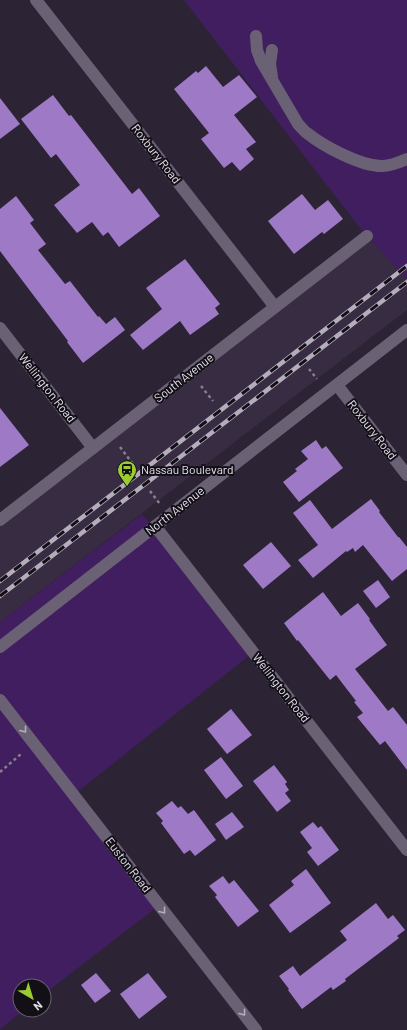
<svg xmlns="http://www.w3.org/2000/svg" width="407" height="1030" font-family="Barlow,sans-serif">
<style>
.built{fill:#372c42}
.green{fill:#411e5f}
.building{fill:#9e79c6}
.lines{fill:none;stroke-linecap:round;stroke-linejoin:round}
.path{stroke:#867f8e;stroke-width:2.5;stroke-dasharray:3 3;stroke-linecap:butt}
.minor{stroke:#6a6175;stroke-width:12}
.rail-casing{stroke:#b4aebc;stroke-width:4.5}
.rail{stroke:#130f17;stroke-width:3;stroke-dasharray:9;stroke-linecap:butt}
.oneway{stroke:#b4aebd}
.labels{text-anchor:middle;stroke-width:4;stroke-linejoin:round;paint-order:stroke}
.street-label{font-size:12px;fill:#e6e1ed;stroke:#130f17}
.poi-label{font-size:12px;fill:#e6e1ed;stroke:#130f17;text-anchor:start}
</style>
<rect width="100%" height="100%" fill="#2c2435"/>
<polygon class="built" points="363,232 407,247 407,310 0,622 0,516"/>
<g class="green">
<polygon points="184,0 407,0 407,279 363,232"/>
<polygon points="142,514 251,654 71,797 157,907 44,994 44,986 20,986 20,1010 24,1010 0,1029 0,622"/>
</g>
<g class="building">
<polygon points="206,66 223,87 239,75 257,97 234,115 256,142 246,149 254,159 240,171 232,162 224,168 201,139 209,133 174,89 196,71 198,73"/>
<polygon points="53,95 69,116 71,115 132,194 139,188 160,216 119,247 108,232 103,236 92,222 77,233 54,205 80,185 56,154 51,158 21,119"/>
<polygon points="0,98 20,124 0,139"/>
<polygon points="302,194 315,210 328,200 343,219 324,234 322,232 294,254 268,221"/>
<polygon points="16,196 34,220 30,223 46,244 38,250 65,284 70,281 98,317 99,316 106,324 115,317 125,330 83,363 67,342 68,341 0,251 0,209"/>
<polygon points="185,259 220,304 215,308 219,314 190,335 180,321 143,350 130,335 162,309 146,288"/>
<polygon points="0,408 29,445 0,467"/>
<polygon points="316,440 322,449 326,446 343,468 299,502 283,482 297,471 295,469 308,459 301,451"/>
<polygon points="371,499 380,511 379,512 398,537 399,537 407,547 407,569 392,581 363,545 355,552 353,548 347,552 346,551 313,578 298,560 318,545 293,513 310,500 332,529"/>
<polygon points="271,542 291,566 263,589 243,565"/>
<polygon points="378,580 390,597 376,608 363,591"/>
<polygon points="323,592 341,616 358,603 370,619 369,620 387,645 355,669 388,711 393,707 407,725 407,770 385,741 380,745 357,717 363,713 354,702 356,701 336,675 330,680 298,640 297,641 284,623"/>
<polygon points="231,709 252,735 227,754 207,729"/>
<polygon points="221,757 243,786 226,799 204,770"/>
<polygon points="274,765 287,782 285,784 289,790 285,793 291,801 277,812 253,781"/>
<polygon points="172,801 178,808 181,806 188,814 194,810 216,840 195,856 190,850 184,854 161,823 163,821 156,813"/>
<polygon points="232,812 244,827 226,840 215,824"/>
<polygon points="313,822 318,828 321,826 339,850 318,866 307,852 312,848 300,832"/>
<polygon points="306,869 331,903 290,933 269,905 294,885 291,881"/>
<polygon points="223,876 229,884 234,880 259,911 238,927 215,897 217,895 209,886"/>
<polygon points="376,903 388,919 393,915 405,930 397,936 399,938 345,979 346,981 333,990 331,987 302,1009 288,990 289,989 279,976 293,966 300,976 347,940 340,931"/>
<polygon points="96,973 111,991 95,1003 81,985"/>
<polygon points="148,973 167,997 139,1019 120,994"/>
</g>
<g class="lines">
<g class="path">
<polyline points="309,369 317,379"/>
<polyline points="201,386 213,401"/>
<polyline points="120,447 133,464"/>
<polyline points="150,491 160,504"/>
<polyline points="0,772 21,754"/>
</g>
<g class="minor">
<polyline points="36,0 275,307"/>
<path d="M256,36L257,50L261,61L298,124C301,127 304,131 307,133C323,146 362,167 383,166C391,166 400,162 407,159"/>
<polyline points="272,77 270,64 272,50"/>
<polyline points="0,328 93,448"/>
<polyline points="337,385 407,475"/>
<polyline points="0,520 367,236"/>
<polyline points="155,526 407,850"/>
<polyline points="0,647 407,330"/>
<polyline points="0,700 256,1030"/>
</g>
<defs>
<g id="rail">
<polyline points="0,581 407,266"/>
<polyline points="0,596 407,282"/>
</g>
</defs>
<use href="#rail" class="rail-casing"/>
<use href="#rail" class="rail"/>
</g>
<defs><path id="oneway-chevron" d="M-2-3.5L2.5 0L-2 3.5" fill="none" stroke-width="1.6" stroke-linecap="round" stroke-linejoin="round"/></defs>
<g class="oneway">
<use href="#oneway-chevron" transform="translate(24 730) rotate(52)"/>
<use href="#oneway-chevron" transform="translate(163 911) rotate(52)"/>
<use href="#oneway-chevron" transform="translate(243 1013) rotate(52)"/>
</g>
<defs>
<symbol id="station-pin" viewBox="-11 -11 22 30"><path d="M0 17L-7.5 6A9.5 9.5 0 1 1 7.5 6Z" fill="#9cca31" stroke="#130f17"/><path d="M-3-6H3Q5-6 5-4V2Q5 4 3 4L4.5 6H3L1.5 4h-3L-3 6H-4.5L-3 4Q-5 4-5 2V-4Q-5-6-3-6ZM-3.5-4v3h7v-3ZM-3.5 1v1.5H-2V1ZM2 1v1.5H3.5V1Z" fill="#111"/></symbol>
</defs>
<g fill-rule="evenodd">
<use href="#station-pin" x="116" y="459" width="22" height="30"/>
</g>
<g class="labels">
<g class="street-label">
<text transform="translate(156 154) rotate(52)" y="4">Roxbury Road</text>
<text transform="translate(184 378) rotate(-38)" y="4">South Avenue</text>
<text transform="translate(47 388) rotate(52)" y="4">Wellington Road</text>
<text transform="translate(372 430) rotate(52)" y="4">Roxbury Road</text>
<text transform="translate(175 511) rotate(-38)" y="4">North Avenue</text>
<text transform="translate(281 688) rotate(52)" y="4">Wellington Road</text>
<text transform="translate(128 865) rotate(52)" y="4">Euston Road</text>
</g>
<g class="poi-label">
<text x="141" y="474">Nassau Boulevard</text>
</g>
</g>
<g transform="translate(32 998) rotate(142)"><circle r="19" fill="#130f17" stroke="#67636d"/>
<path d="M0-3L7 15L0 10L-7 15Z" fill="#9cca31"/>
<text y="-6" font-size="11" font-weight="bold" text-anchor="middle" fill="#e6e1ed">N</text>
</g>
</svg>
